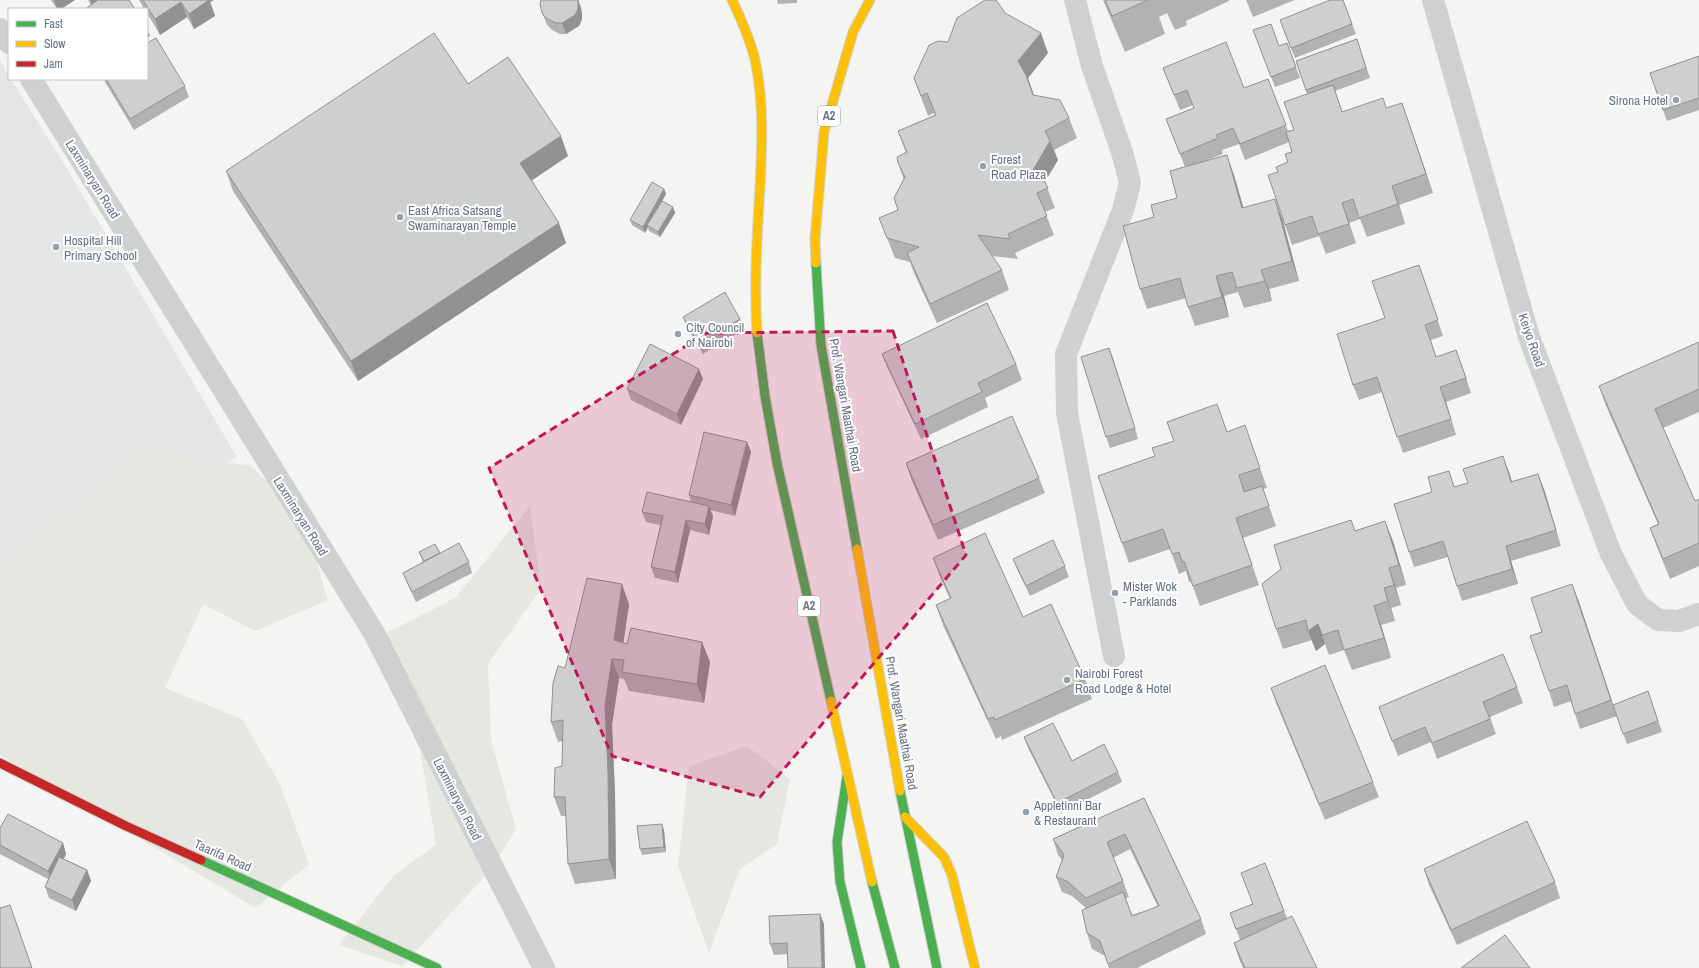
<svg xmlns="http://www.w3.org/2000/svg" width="1699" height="968" font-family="'Archivo Narrow',sans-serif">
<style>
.built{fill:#e4e6e5}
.green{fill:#e4e8e1}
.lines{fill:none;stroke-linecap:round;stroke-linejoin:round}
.fast-casing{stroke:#d0d2d2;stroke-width:11}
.slow-casing{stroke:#d0d2d2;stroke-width:11}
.jam-casing{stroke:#d0d2d2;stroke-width:11}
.street{stroke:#cfd0d0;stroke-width:22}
.fast{stroke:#4caf50;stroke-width:9}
.slow{stroke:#ffc107;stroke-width:9}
.jam{stroke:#c62828;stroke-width:9}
.wall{fill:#b1b3b3;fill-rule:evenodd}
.shaded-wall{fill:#909292}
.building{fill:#ced0d0;stroke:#909292}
.marked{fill:#c2185b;fill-opacity:0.2;stroke:#c2185b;stroke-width:3;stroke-dasharray:8 5;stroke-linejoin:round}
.poi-dot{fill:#96a0ab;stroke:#fff;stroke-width:1.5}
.labels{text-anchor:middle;stroke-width:4;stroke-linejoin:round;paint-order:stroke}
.shield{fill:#fff;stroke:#929ca9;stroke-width:1}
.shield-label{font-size:12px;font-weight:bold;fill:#647284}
.poi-label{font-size:13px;fill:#647284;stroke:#fff;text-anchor:start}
.street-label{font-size:13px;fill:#647284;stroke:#fff}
</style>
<rect width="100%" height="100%" fill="#f4f5f3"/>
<polygon class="built" points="0,61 9,75 9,79 11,79 63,162 237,457 0,597"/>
<g class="green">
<polygon points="138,456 250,465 302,514 328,600 255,631 203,604 165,688 242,719 280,784 309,864 256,908 0,755 0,565 78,506"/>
<polygon points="530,506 541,589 488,664 491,740 516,829 489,872 402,966 339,945 394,875 436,845 420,751 375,639 455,598"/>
<polygon points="747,746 790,779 777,844 740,869 709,953 678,866 689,766"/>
</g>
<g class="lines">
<defs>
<g id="fast">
<polyline points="816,263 821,345 857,549"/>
<polyline points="757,333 765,396 777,463 831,701"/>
<polyline points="847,776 837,842 840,882 861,968"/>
<polyline points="900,791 937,968"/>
<polyline points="201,860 437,968"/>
<polyline points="872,882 895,968"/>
</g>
<g id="slow">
<path d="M732,0C742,21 752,43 756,65C764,105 762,147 760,187C757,236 754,284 757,333"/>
<polyline points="816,263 815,239 824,132 853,32 870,0"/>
<polyline points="857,549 900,791"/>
<polyline points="831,701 872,882"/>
<polyline points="905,817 944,857 952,875 975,968"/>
</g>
<polyline id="jam" points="0,763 126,826 201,860"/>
</defs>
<use href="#fast" class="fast-casing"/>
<use href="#slow" class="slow-casing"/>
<use href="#jam" class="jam-casing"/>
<g class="street">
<polyline points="1075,0 1092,66 1122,152 1130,183 1123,210 1066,354 1067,413 1114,656"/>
<polyline points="1433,0 1529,337 1611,554 1637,604 1658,620 1679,621 1699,614"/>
<polyline points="0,29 9,43"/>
<polyline points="31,79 374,633 544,968"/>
</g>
<use href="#fast" class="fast"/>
<use href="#slow" class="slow"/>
<use href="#jam" class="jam"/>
</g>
<g class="wall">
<polygon points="51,0 75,0 61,9 57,9"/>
<polygon points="88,0 129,0 91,5"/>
<polygon points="139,0 214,0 210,2 215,16 194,29 187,17 160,35 147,13 147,9 144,9"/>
<polygon points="541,0 578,0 581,8 582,14 582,19 579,26 566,34 560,34 552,30 547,25 543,15"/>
<polygon points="777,0 797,0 797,3 778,4"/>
<polygon points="1103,0 1229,0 1229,1 1186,21 1187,25 1175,30 1167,13 1159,17 1165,34 1125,52"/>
<polygon points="1246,0 1295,0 1253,17"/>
<polygon points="1343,0 1356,34 1295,58 1284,31"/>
<polygon points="1005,13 1048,53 1028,78 1034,95 1069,118 1077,138 1054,150 1058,160 1045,182 1055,208 1045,212 1054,235 1015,253 1018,259 992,256 1002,270 1009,290 937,323 914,273 910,262 895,258 879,218 898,210 904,180 898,163 906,153 898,131 935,115 934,113 928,116 914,78 948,42"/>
<polygon points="1253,30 1279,46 1287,43 1300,78 1275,87"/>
<polygon points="1357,39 1370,78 1335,91 1342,112 1386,108 1409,123 1433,193 1399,205 1405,224 1367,237 1360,219 1349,223 1356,243 1326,254 1319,236 1292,245 1285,225 1278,172 1288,162 1292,152 1289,142 1245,160 1239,144 1222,150 1223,154 1205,161 1234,175 1243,207 1282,218 1299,281 1269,289 1272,301 1244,308 1238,292 1224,296 1229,317 1195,326 1188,307 1186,298 1147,309 1140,289 1154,217 1177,198 1185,167 1166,119 1194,108 1193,105 1180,110 1163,68 1244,88 1268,79 1288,131 1294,130 1307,94 1296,61"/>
<polygon points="1699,56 1699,110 1667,121 1650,73"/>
<polygon points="104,79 147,79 185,86 189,97 134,130 105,82"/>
<polygon points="468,84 568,156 532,180 566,243 358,381 233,191 226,171"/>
<polygon points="664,189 666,194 662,201 673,207 675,213 660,237 649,231 648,227 645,233 632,225 630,220"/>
<polygon points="1419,265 1443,336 1431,340 1436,357 1462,365 1471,393 1446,402 1456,435 1403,453 1382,392 1359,400 1353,385 1385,318"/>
<polygon points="683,317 740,319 744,329 703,354 687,327"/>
<polygon points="1699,342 1699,412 1663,428 1695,501 1699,499 1699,566 1670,579 1657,547 1650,528 1658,524 1606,406 1599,386"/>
<polygon points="1109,348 1138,439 1110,448 1106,437"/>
<polygon points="882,354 1016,364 1022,380 985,398 988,407 921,439 888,369"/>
<polygon points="703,379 681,425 631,400 627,389"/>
<polygon points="1227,432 1252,445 1267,488 1263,489 1276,526 1243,538 1259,585 1200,606 1191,581 1189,582 1186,571 1179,574 1170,549 1129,563 1098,476"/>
<polygon points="747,442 751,452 735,516 710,510 713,516 709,535 690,530 678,583 655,578 651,567 660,525 646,522 642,512 691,502 689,495"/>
<polygon points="906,463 1039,478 1045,493 938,540 911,479"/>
<polygon points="1509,472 1512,482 1544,489 1561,546 1511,561 1518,584 1462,601 1457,586 1448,557 1414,567 1409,552"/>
<polygon points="1355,531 1393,541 1406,585 1396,588 1401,605 1391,608 1395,621 1381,625 1391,658 1352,670 1344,650 1329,655 1325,644 1316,651 1312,640 1283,649 1276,629"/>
<polygon points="419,552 440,553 469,562 472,573 416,602 407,583 403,573 423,562"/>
<polygon points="933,558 1023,617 1085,679 1092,699 1002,740 1001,736 996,739 943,625 936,605 950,599 940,577"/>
<polygon points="1013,559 1065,566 1069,577 1030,596 1017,569"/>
<polygon points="1578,599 1613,705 1648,691 1662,732 1627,744 1617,716 1580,729 1575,714 1571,701 1554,707 1549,691 1542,632"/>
<polygon points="629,604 623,643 627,644 702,642 710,662 704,703 629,691 624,679 619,678 612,725 615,793 616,879 575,884 568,864 566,816 561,816 554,797 562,766 562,741 558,742 551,722 565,668"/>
<polygon points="1517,687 1523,703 1490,717 1496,734 1437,759 1431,742 1398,756 1379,707"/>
<polygon points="1271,688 1373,782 1379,797 1325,820 1276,703"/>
<polygon points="1024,737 1072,761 1118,772 1122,782 1061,813 1028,748"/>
<path d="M1144,798L1201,919L1206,934L1137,968H1109L1105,956L1092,949L1087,933L1086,908L1072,896L1062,892L1056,877L1062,860L1058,855L1053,839ZM1130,849L1158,907L1132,915L1126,898L1129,897L1123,881L1113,858Z"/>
<polygon points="664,830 666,852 642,855 640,849"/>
<polygon points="63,843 66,854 64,859 87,870 91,881 76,911 49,898 45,887 48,879 0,854 0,845"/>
<polygon points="1265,863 1287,918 1317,968 1243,968 1239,959 1234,943 1248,937 1240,940 1230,913 1252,904"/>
<polygon points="1424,869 1555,882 1560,898 1457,945 1429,885"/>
<polygon points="820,914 824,924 788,954 774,955 770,944"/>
</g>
<g class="shaded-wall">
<polygon points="54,0 75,0 61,9 57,9"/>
<polygon points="90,0 103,0 92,7"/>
<polygon points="206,0 214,0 210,2 215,16 194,29 189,14"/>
<polygon points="578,0 581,8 582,14 582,19 579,26 566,34 562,23"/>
<polygon points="181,2 187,17 160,35 155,19"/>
<polygon points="147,28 150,36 147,38"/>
<polygon points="1041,33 1048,53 1028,78 1040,114 1018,61"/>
<polygon points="1402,103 1409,123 1433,193 1426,174"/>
<polygon points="561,136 568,156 528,183 520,163"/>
<polygon points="1050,141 1058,160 1039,191 1032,172"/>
<polygon points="1227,155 1234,175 1249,227 1242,208"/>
<polygon points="1392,186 1399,205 1405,224 1398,204"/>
<polygon points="664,189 666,194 648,226 647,225 648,227 645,233 643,227"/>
<polygon points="1275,199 1282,218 1299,281 1292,261"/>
<polygon points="1342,203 1356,243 1349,224"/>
<polygon points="673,207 675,213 660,237 658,232"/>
<polygon points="559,223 566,243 358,381 351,361"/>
<polygon points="1261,270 1269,289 1272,301 1265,281"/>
<polygon points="1216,276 1224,296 1229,317 1222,297"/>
<polygon points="1109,348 1113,358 1138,439 1135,428"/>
<polygon points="699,369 703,379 681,425 677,414"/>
<polygon points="1440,387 1446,402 1456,435 1451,419"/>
<polygon points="747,442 751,452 735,516 731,505"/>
<polygon points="1503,456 1509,472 1517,498 1511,482"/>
<polygon points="1538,474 1544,489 1561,546 1556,530"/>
<polygon points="709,506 713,516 709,535 705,524"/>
<polygon points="686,520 690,530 678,583 675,572"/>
<polygon points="1385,521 1393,541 1406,585 1399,565"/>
<polygon points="1506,546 1511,561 1518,584 1512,569"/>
<polygon points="1389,568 1396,588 1401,605 1394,585"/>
<polygon points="622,584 629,604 621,660 614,640"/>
<polygon points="1572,584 1578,599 1617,716 1611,700"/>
<polygon points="1384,588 1391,608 1395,621 1388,601"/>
<polygon points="1374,606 1381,625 1391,658 1384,638"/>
<polygon points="1318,624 1325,644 1316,651 1308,631"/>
<polygon points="702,642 710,662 704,703 697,684"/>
<polygon points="612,659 619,678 612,725 615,793 616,879 609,859 605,705"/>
<polygon points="662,824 664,830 666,852 664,847"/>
<polygon points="63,843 66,854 52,881 48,871"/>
<polygon points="87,870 91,881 76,911 72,900"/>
<polygon points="820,914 824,924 825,968 822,968"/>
</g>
<g class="building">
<polygon points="98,0 129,0 135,9 85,9"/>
<polygon points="143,0 209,0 189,14 181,2 155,19"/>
<polygon points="541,0 578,0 578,9 575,15 562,23 556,23 548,19 543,15 540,5"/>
<polygon points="985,0 996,0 1005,13 1041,33 1018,61 1026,75 1033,95 1060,100 1069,118 1045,131 1050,141 1032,172 1043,178 1048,188 1037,193 1047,216 1008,234 1010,239 978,235 1002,270 930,304 907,253 919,247 887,238 879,218 898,210 894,198 905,177 898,163 897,157 907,152 898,131 936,115 927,93 921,96 914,78 929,45 938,41 948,42 957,18"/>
<polygon points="1105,0 1148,0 1112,16"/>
<polygon points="1330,0 1343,0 1352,24 1291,48 1280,20"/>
<polygon points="1271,24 1279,46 1287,43 1296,67 1271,77 1253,30"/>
<polygon points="434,33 468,84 508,57 561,136 520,163 559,223 351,361 226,171"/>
<polygon points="156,38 185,86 130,119 106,79 147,79 147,43"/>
<polygon points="1357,39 1366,68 1306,90 1296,61"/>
<polygon points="1226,42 1244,88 1268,79 1286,125 1240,144 1233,128 1216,135 1218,138 1180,154 1166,119 1194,108 1187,90 1174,95 1163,68"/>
<polygon points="1699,56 1699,98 1663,110 1650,73"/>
<polygon points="1333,85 1342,112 1383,98 1386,108 1402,103 1426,174 1392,186 1398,204 1359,218 1353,199 1342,203 1349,224 1318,234 1312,216 1285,225 1268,175 1278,172 1276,167 1288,162 1285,154 1292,152 1286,132 1294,130 1284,102"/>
<polygon points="1227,155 1242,208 1275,199 1292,261 1261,270 1265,281 1237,288 1232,272 1216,276 1222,297 1188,307 1180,278 1140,289 1123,226 1154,217 1151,205 1177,198 1170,171"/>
<polygon points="652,182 664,189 643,227 630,220"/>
<polygon points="662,201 673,207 658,232 647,225"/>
<polygon points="1419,265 1438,320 1425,325 1436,357 1456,350 1466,378 1440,387 1451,419 1397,437 1377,377 1353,385 1337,334 1385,318 1372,281"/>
<polygon points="725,292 740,319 699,344 683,317"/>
<polygon points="987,303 1016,364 978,383 982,392 915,424 882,354"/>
<polygon points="1699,342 1699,389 1655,409 1695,501 1699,499 1699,543 1663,559 1650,528 1659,524 1599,386"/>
<polygon points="650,344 699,369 677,414 627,389"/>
<polygon points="1109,348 1135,428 1106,437 1081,357"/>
<polygon points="1217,404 1227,432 1245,425 1260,468 1239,475 1244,492 1262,486 1269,506 1236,518 1252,565 1193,586 1184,561 1182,562 1179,552 1172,554 1163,529 1122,543 1098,476 1155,456 1152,448 1174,441 1167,422"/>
<polygon points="1012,416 1039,478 933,525 906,463"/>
<polygon points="704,432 747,442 731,505 689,495"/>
<polygon points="1503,456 1511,482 1538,474 1556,530 1506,546 1512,569 1457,586 1443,541 1409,552 1394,504 1432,492 1428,477 1449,471 1454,487 1468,483 1463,469"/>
<polygon points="647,492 709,506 705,524 686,520 675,572 651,567 663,516 642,512"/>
<polygon points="1351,520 1355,531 1385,521 1399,565 1389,568 1394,585 1384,588 1388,601 1374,606 1384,638 1344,650 1338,630 1322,635 1318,624 1308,631 1306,620 1276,629 1262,584 1281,569 1274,545"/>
<polygon points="985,533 1023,617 1051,604 1085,679 995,720 994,717 988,719 936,605 951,598 933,558"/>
<polygon points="1053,540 1065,566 1026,586 1013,559"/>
<polygon points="459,543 469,562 412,592 403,573"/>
<polygon points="435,544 440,553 424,561 419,552"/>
<polygon points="587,578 622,584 614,640 627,644 631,628 702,642 697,684 622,672 624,660 612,659 605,705 608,773 609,859 568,864 565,797 554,797 555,768 562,766 563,720 551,722 553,683 558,666 565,668"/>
<polygon points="1572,584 1611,700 1575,714 1567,685 1549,691 1530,636 1542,632 1531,598"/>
<polygon points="1503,654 1517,687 1483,702 1490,719 1432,743 1425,727 1392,741 1379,707"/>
<polygon points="1325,665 1373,782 1319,804 1271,688"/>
<polygon points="1648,691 1658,721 1623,734 1613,705"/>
<polygon points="1053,723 1072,761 1104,744 1118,772 1057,803 1024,737"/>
<polygon points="1144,798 1201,919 1108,964 1100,941 1087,933 1082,910 1123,892 1132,916 1159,906 1125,834 1107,842 1123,881 1086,898 1067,881 1056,877 1064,855 1053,839"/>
<polygon points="8,814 63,843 48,871 0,845 0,828"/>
<polygon points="1527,821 1555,882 1451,930 1424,869"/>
<polygon points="662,824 664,847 640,849 637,826"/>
<polygon points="59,857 87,870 72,900 45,887"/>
<polygon points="1265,863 1284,911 1236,929 1230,913 1253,904 1241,873"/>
<polygon points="10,905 32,968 0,968 0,908"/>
<polygon points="820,914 822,968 788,968 787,943 770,944 769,916"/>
<polygon points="1292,916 1317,968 1245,968 1234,943"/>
<polygon points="1505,935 1530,968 1461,968"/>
</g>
<path class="marked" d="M893,331L966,555L760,797L612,756L489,468L707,333Z"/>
<g class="poi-dot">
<circle cx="1676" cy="100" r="4"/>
<circle cx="983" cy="166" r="4"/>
<circle cx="400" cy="217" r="4"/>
<circle cx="56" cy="247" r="4"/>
<circle cx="678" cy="334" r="4"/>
<circle cx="1115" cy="593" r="4"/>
<circle cx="1067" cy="680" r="4"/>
<circle cx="1026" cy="812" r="4"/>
</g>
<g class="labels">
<g class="shield">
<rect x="818" y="106" width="22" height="20" rx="3"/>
<rect x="798" y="596" width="22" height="20" rx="3"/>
</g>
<g class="shield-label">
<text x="829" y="120">A2</text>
<text x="809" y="610">A2</text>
</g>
<g class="poi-label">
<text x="1668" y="105" text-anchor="end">Sirona Hotel</text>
<text x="991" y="164">Forest<tspan x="991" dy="15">Road Plaza</tspan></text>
<text x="408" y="215">East Africa Satsang<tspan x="408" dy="15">Swaminarayan Temple</tspan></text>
<text x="64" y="245">Hospital Hill<tspan x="64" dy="15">Primary School</tspan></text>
<text x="686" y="332">City Council<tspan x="686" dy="15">of Nairobi</tspan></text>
<text x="1123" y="591">Mister Wok<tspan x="1123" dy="15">- Parklands</tspan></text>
<text x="1075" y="678">Nairobi Forest<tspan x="1075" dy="15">Road Lodge &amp; Hotel</tspan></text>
<text x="1034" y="810">Appletinni Bar<tspan x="1034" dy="15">&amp; Restaurant</tspan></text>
</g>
<g class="street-label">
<text transform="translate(93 179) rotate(58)" y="5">Laxminaryan Road</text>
<text transform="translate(1532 340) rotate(71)" y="5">Keiyo Road</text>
<text transform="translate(846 405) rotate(80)" y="5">Prof. Wangari Maathai Road</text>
<text transform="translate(301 516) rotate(58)" y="5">Laxminaryan Road</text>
<text transform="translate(902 723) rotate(80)" y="5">Prof. Wangari Maathai Road</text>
<text transform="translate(458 799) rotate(63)" y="5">Laxminaryan Road</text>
<text transform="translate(223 855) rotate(24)" y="5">Taarifa Road</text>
</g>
</g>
<rect x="8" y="8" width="140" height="72" fill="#ffffff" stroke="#c1c7ce"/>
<rect x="16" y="21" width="20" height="6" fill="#4caf50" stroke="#c1c7ce"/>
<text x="44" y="28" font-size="12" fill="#647284">Fast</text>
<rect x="16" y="41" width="20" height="6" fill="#ffc107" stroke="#c1c7ce"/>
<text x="44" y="48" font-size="12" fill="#647284">Slow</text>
<rect x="16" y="61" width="20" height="6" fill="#c62828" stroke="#c1c7ce"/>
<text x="44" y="68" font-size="12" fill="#647284">Jam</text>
</svg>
